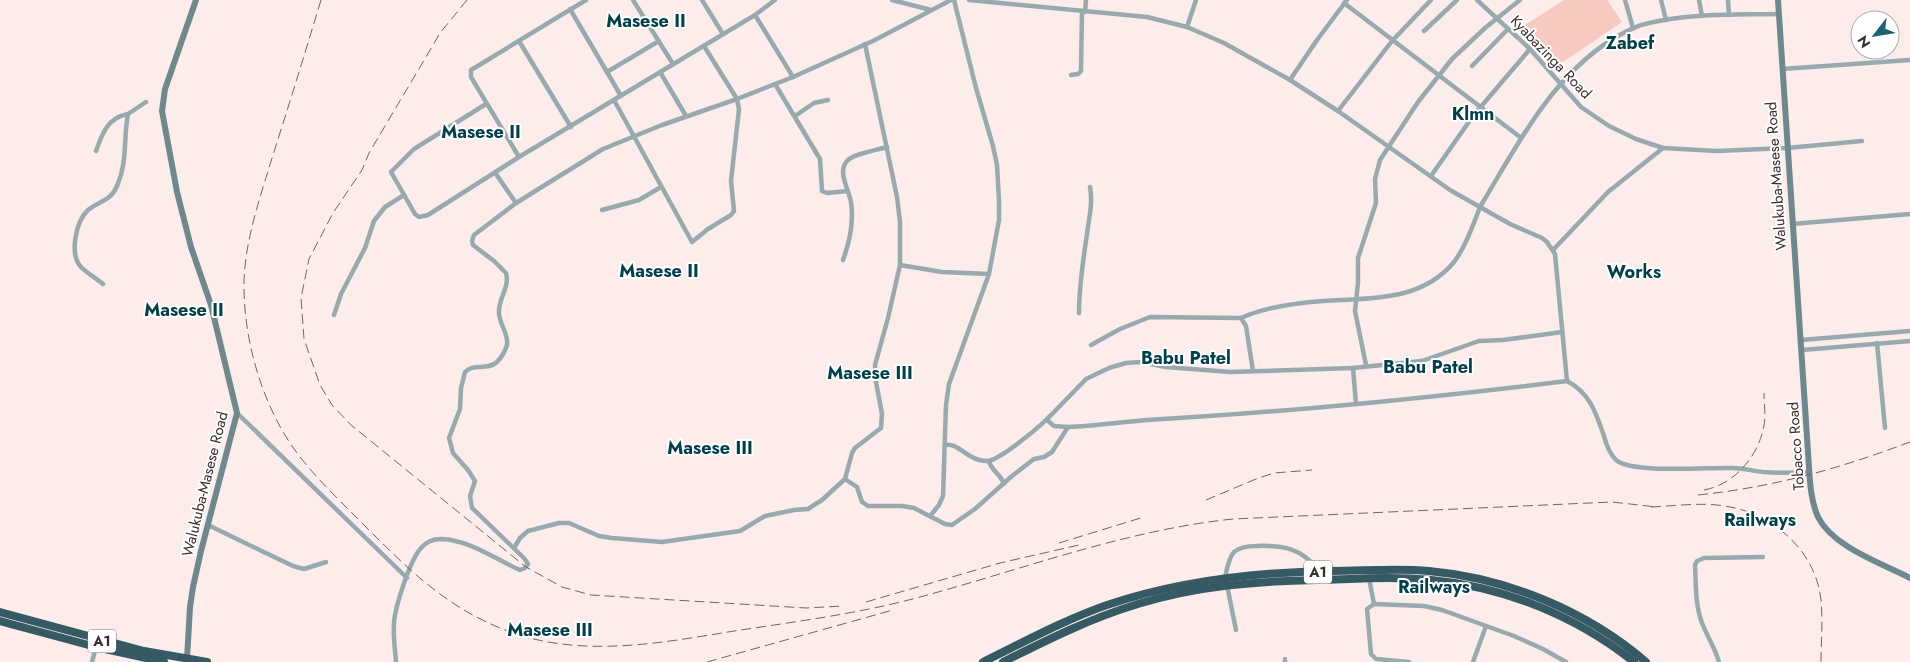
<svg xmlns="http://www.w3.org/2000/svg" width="1910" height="662" font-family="Jost,sans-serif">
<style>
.green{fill:#f8c9c1}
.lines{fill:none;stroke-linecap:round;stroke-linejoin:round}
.street{stroke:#99aaae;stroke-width:4.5}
.secondary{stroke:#6f888e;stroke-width:6}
.highway{stroke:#355a63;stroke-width:8}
.rail{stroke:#736461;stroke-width:1;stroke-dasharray:10 5;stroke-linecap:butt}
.labels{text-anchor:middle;stroke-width:4;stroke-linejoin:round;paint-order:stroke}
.shield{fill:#fff;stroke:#766d6b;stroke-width:1}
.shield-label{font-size:14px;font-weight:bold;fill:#3c2e2b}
.street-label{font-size:15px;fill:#3c2e2b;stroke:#fff}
.quarter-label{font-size:18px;font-weight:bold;fill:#003f4b;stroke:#fff}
</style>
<rect width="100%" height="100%" fill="#fcecea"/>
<polygon class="green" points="1564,0 1607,0 1622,22 1554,68 1525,25"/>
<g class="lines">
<g class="street">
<polyline points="633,0 673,64"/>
<polyline points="702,0 723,34"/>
<polyline points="892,0 931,10"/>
<path d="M969,0L1147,17L1187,27L1224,43L1290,80L1338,111L1450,190L1480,207C1517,146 1549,80 1611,40C1622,34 1632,27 1645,24C1688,13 1734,15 1778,14"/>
<polyline points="1477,0 1530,49 1581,107 1609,126 1636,139 1663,148 1717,151 1787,148 1862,141"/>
<polyline points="1625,0 1633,28"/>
<polyline points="1661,0 1666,20"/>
<polyline points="1699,0 1702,16"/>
<polyline points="1728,0 1729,15"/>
<polyline points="1344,3 1520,137"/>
<polyline points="570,9 621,96"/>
<polyline points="1085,12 1086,0"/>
<polyline points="755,15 793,77"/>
<polyline points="1187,27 1196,0"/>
<polyline points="1424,31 1457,0"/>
<polyline points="519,41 571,127"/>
<polyline points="1472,66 1508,29"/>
<polyline points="1782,69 1910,60"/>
<polyline points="607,72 659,41"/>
<polyline points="660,72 686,116"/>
<polyline points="1071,75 1078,74 1081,71 1082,11"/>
<polyline points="1290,80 1317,40 1347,0"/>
<polyline points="775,84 820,159 822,191 827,193 848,191"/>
<polyline points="614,100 692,242 708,229 731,215 734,211 731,181 739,109 737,99 704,46"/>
<polyline points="486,104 414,149 391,172 415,214 419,217 428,215 519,157 755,15 775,0"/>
<polyline points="1338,111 1392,41 1431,0"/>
<polyline points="795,116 814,103 828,100"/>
<path d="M96,151C102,134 108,117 128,114"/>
<polyline points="519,157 471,77 471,70 586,0"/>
<polyline points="496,174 516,203"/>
<polyline points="1431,176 1473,116 1530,49"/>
<polyline points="602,210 639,200 661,187"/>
<polyline points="1792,224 1910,214"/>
<polyline points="1553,250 1608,192 1663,148"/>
<path d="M843,260C850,241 854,222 851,202C849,190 837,172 847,161C853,154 877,150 887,147"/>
<polyline points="900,265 942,272 989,274"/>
<path d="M103,284C96,278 87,273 81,267C69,254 76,221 88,210C100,200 110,202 117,186C128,161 123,140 128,114L146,102"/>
<path d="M1079,313C1079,287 1083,260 1087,234C1089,218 1093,203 1090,187"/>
<polyline points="334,315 341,294 365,248 374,221 385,207 404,195"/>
<path d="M1241,318C1265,307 1296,303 1323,301C1369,298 1421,302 1454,262C1466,246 1473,225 1480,207L1510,224L1542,238L1547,242L1555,254L1567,381"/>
<polyline points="1801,340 1910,331"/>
<polyline points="1877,343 1885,428"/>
<polyline points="1091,345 1120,329 1150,317 1241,318 1246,326 1253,371"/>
<polyline points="1802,350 1910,341"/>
<polyline points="1366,365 1355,311 1358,283 1358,258 1376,203 1375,179 1380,160 1418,102 1452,59 1485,28 1520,0"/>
<polyline points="1353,368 1422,361 1479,341 1503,340 1562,332"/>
<path d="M1356,404L1353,368L1230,372L1166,367L1141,362L1126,363L1109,368L1086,379L1055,411L1048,418V421L1054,426L1068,427C1094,426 1121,422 1147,420C1288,412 1428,398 1567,381C1590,393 1596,413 1604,436C1606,444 1610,454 1616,460C1632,474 1710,467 1733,468C1743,468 1753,471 1763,472C1778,473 1794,473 1809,472"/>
<polyline points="237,413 407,578"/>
<path d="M945,445C956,443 963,453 972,457C977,460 982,461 988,461C1001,459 1038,428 1048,418"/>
<path d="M989,461C991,471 1001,474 1004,484"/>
<polyline points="845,479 857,487 862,502 868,506 902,506 914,508 945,524 952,525 975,509 1012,476 1034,459 1044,457 1052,452 1068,427"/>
<polyline points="930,516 939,505 943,496 946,405 949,384 989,274 999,220 999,201 997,165 993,146 976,88 954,0"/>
<polyline points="208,525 293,566 304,569 326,562"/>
<polyline points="514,548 520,538 528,531 559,523 569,523 599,536 612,538 662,542 740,531 765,516 794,510 808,509 822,500 845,479 852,453 855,448 881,428 882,414 876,382 875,365 888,318 900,265 900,222 897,197 865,44"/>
<path d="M1225,578C1227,569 1228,559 1234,552C1240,547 1249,546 1256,546C1284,545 1300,548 1319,570"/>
<polyline points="1369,578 1374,604"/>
<polyline points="1227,585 1236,630"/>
<polyline points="1285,659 1285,662"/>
<polyline points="92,662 96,647"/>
<path d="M396,662C395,649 393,636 394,623C395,607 410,560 421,548C426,542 434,539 441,539C470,540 495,559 520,570L525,568L528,564L524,558L472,508L470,496L475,481L468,470L453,453L449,438L460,409L461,388L465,372C474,363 487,371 497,362C502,357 505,351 507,345C509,333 498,323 499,311C499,298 510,286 506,273L494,261L473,245L472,241L474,235L516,203L603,149L662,125L737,99L793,77L875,40L951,0"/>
<polyline points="1409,662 1376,659 1371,654 1367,609 1374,604 1424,606 1442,610 1514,636 1543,649 1566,662"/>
<polyline points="1473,662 1486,626"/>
<path d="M1719,662C1715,648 1707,636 1702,623C1695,604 1696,584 1695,565L1697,561L1704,558L1763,557"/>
</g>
<g class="secondary">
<path d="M1778,0L1809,467C1810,484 1811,501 1818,517C1833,547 1881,563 1910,578"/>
<polyline points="187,659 190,607 193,587 201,551 237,413 211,305 191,247 177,192 162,111 165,89 196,0"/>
</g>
<g class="highway">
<polyline points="0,612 144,651 207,662"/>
<polyline points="0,621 96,647 164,662"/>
<path d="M983,662C1024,642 1064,620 1107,605C1179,581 1255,572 1331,571C1363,571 1397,568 1429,571C1507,578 1587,611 1646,662"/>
<path d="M1003,662C1047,640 1091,618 1138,604C1197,586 1257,581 1317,580C1355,579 1393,576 1431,580C1505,587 1576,616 1634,662"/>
</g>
<g class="rail">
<path d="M321,0C305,53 289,105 272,158C260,198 245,240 244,282C243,337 261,401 292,446C310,472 335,496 357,518C404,565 443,606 505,630C577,658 655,644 728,632C792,622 858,614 920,597C1024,569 1126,530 1233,519L1612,502L1657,507"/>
<polyline points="467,0 440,33 426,57 369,153 362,170 333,213 309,259 301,298 304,339 320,385 332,405 351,425 526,567 562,587 591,595 806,608 844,606"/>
<path d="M1704,490C1737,484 1763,451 1765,417C1765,409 1764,401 1764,393"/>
<path d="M1698,495C1774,487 1838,469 1910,442"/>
<polyline points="1206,500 1256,479 1274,473 1312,470"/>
<path d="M1651,507C1675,506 1701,502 1724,506C1772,512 1816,551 1821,600C1823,621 1821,642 1821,662"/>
<polyline points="1059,543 1144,517"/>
<polyline points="866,602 1000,563 1079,545"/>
<polyline points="707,662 893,610"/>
</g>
</g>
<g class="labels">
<g class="shield">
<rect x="1304" y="560.5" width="28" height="23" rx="4"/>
<rect x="88" y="629.5" width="28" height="23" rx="4"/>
</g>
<g class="shield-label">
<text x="1318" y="577">A1</text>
<text x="102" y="646">A1</text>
</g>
<g class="street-label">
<text transform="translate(1551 57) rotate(46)" y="5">Kyabazinga Road</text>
<text transform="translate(1776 176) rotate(-94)" y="5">Walukuba-Masese Road</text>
<text transform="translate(1796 446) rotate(-94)" y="5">Tobacco Road</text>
<text transform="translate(205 484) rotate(-76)" y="5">Walukuba-Masese Road</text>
</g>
<g class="quarter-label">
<text x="646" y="27">Masese II</text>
<text x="1630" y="49">Zabef</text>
<text x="1473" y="120">Klmn</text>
<text x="481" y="138">Masese II</text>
<text x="659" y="277">Masese II</text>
<text x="1634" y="278">Works</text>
<text x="184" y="316">Masese II</text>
<text x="1186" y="364">Babu Patel</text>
<text x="1428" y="373">Babu Patel</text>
<text x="870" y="379">Masese III</text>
<text x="710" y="454">Masese III</text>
<text x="1760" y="526">Railways</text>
<text x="1434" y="593">Railways</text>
<text x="550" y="636">Masese III</text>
</g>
</g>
<g transform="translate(1875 35) rotate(239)"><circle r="24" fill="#ffffff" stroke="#b1abaa"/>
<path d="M0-4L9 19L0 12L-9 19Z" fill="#1b6372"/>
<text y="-8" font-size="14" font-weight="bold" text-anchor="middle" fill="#3c2e2b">N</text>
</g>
</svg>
